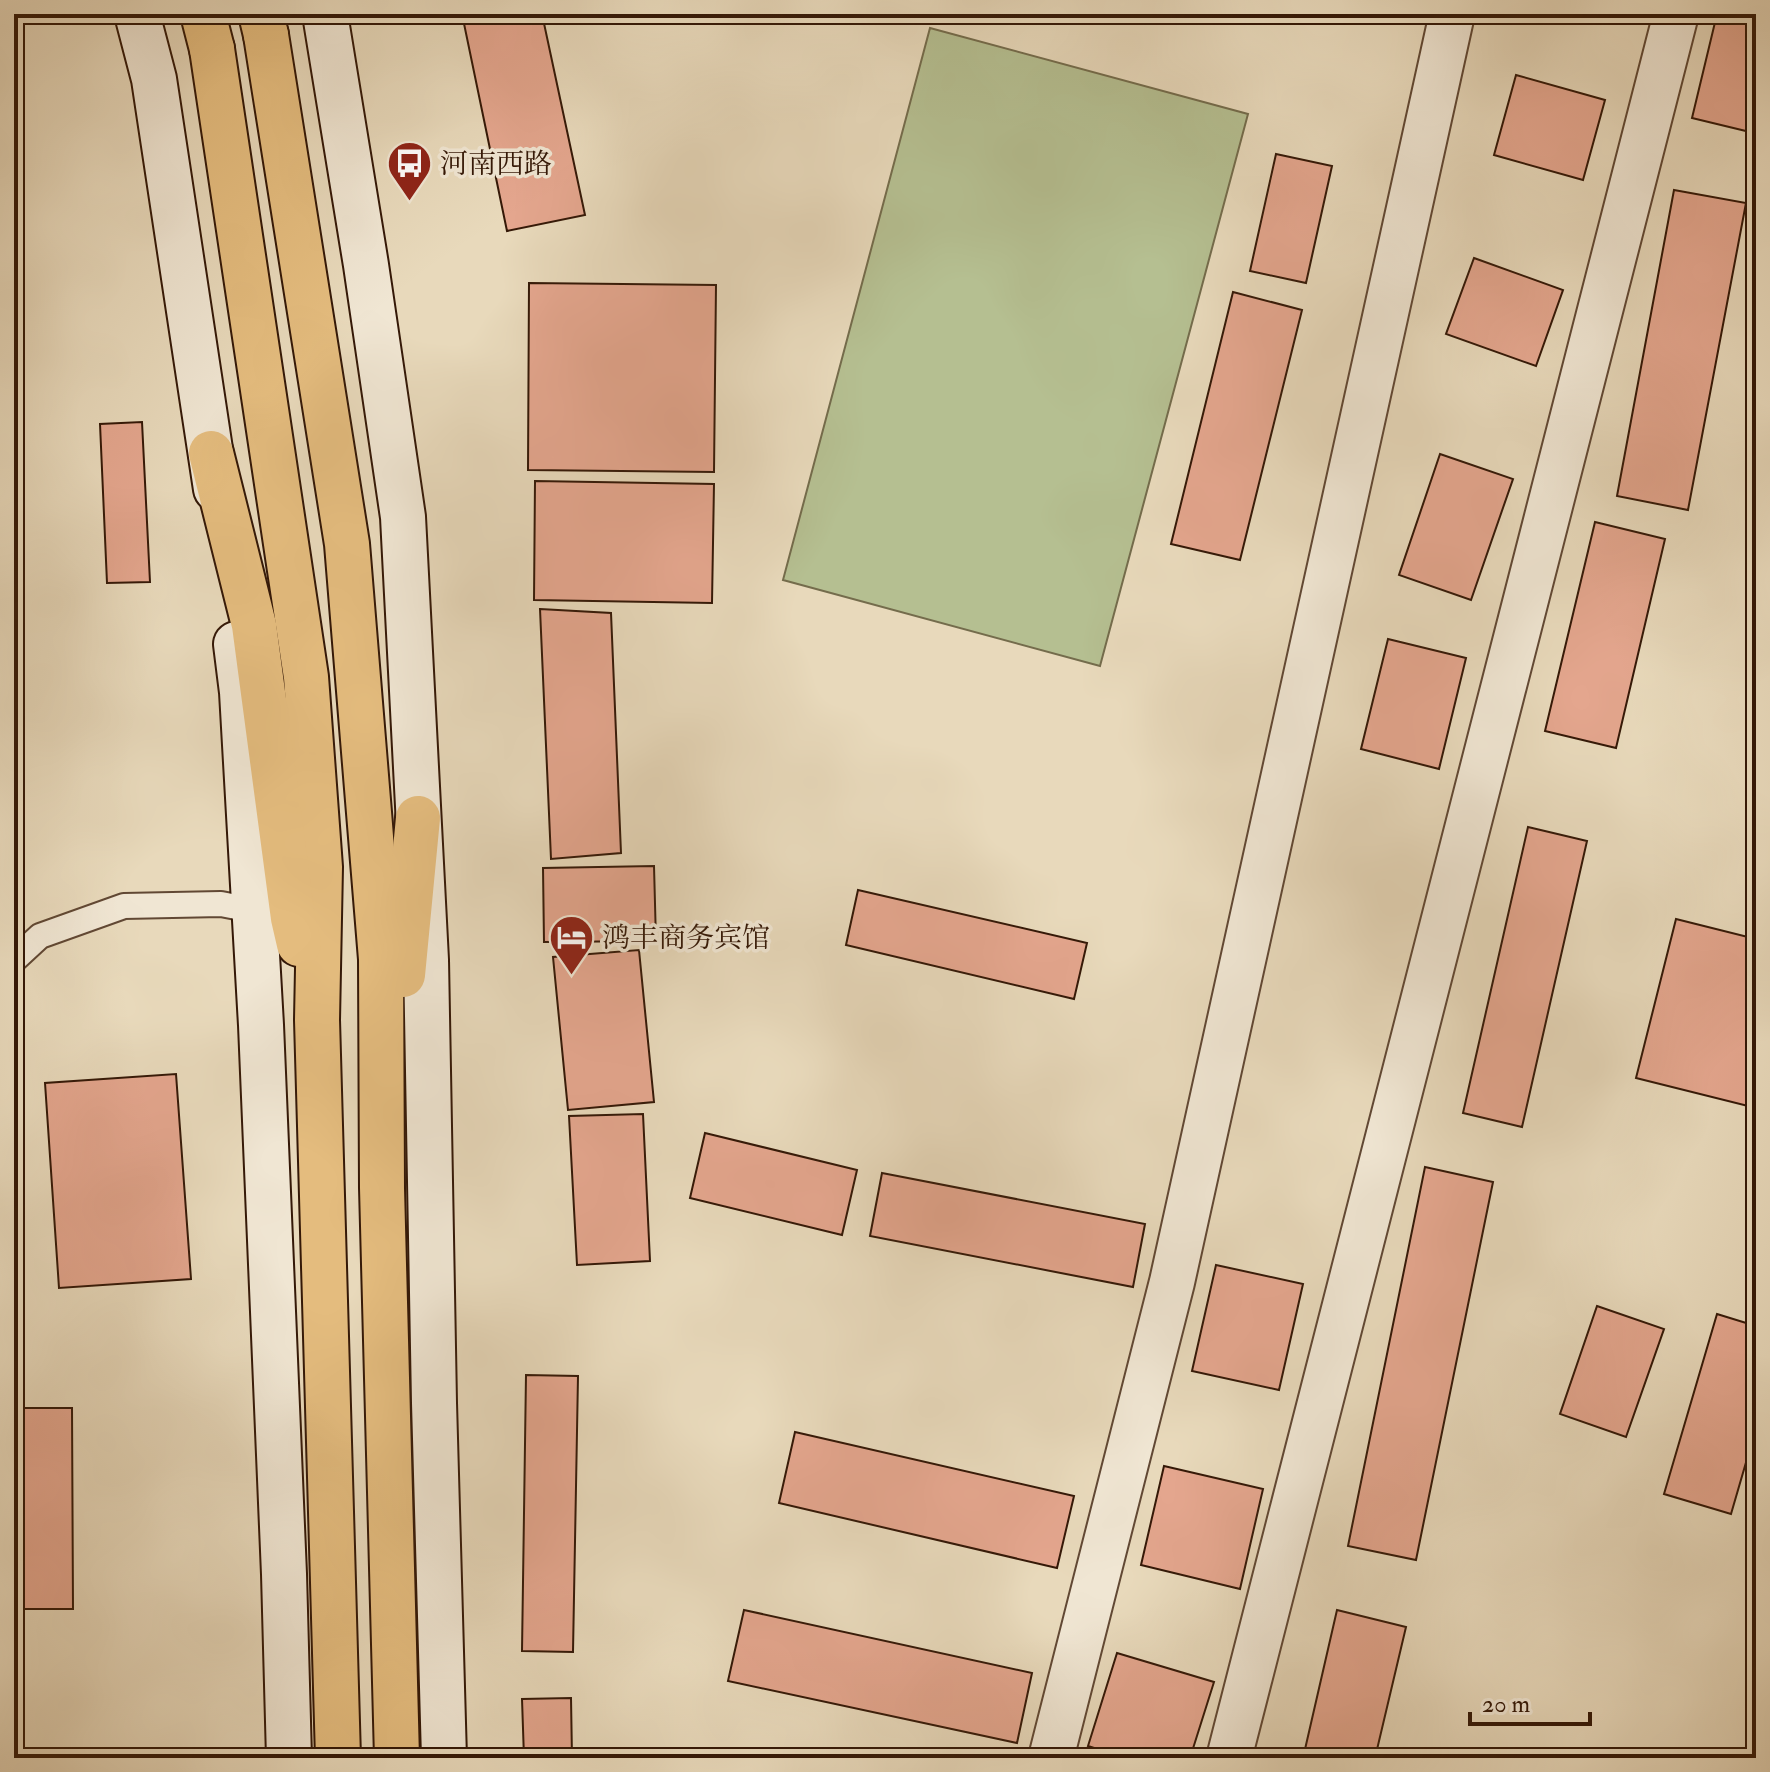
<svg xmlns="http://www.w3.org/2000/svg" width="1770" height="1772" font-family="'IM FELL Double Pica','Noto Serif SC',serif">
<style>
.green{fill:#b5bf91;stroke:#746c4c;stroke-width:2}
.building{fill:#e4a68e;stroke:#341807;stroke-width:2}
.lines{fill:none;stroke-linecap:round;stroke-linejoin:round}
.service-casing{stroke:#614834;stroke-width:28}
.minor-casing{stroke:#614834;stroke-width:48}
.secondary-casing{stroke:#341807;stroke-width:48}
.trunk-casing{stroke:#341807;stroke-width:48}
.motorway-casing{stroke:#341807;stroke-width:48}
.service{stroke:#f0e6d3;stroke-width:24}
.minor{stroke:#f0e6d3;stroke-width:44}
.secondary{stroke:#f0e6d3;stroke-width:44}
.trunk{stroke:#e4bc7e;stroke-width:44}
.motorway{stroke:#e4bc7e;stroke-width:44}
.labels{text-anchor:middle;stroke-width:7;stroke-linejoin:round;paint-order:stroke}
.poi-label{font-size:28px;fill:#341807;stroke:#f0e6d3;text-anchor:start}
</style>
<rect width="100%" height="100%" fill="#e8d9bb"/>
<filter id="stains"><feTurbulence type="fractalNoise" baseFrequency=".0025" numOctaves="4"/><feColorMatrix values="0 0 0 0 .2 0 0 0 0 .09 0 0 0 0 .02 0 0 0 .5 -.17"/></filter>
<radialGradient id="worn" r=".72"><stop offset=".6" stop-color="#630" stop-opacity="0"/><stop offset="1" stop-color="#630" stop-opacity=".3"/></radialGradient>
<polygon class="green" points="930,28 1248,114 1100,666 783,580"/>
<g class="building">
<polygon points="462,14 542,14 585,215 507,231"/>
<polygon points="1717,14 1756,14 1756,108 1750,132 1692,118"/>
<polygon points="1516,75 1605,100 1583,180 1494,155"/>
<polygon points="1276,154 1332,166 1306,283 1250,271"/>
<polygon points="1674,190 1746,203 1688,510 1617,496"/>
<polygon points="1474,258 1563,290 1536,366 1446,334"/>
<polygon points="529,283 716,285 714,472 528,470"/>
<polygon points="1233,292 1302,310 1240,560 1171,544"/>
<polygon points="142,422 150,582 107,583 100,424"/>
<polygon points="1440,454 1513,479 1471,600 1399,575"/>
<polygon points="535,481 714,484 712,603 534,600"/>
<polygon points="1595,522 1665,539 1616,748 1545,731"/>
<polygon points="540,609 611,613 621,853 551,859"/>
<polygon points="1388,639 1466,658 1439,769 1361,749"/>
<polygon points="1528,827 1587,841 1522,1127 1463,1113"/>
<polygon points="654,866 656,941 544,942 543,868"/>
<polygon points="858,890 1087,943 1074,999 846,945"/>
<polygon points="1676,919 1756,939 1756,1108 1636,1078"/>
<polygon points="639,950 654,1102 568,1110 553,957"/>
<polygon points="176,1074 191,1279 59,1288 45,1083"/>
<polygon points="643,1114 650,1261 577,1265 569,1116"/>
<polygon points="705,1133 857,1170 842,1235 690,1198"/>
<polygon points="1425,1167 1493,1182 1416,1560 1348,1546"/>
<polygon points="882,1173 1145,1224 1133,1287 870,1236"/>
<polygon points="1216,1265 1303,1284 1279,1390 1192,1371"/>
<polygon points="1597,1306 1664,1329 1626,1437 1560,1414"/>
<polygon points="1717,1314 1756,1326 1756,1428 1731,1514 1664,1494"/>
<polygon points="526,1375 578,1376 573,1652 522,1651"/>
<polygon points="14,1408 72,1408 73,1609 14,1609"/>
<polygon points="795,1432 1074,1496 1057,1568 779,1503"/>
<polygon points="1164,1466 1263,1489 1240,1589 1141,1565"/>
<polygon points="744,1610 1032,1673 1017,1743 728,1681"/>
<polygon points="1337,1610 1406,1627 1375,1758 1303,1758"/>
<polygon points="1117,1653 1214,1682 1190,1758 1125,1758 1088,1746"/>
<polygon points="571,1698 572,1758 524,1758 522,1699"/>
</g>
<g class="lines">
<defs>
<polyline id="service" points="14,960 40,936 124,906 221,904 263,912"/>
<g id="minor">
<polyline points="1051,1758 1172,1282 1452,14"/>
<polyline points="1229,1758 1676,14"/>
</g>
<g id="secondary">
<polyline points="137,14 154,79 216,489"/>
<polyline points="325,14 366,265 403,517 426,960 434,1403 444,1758"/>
<polyline points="236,644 242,692 261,1025 284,1574 289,1758"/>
</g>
<g id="trunk">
<polyline points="266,35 347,544 381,959 382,1188 397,1758"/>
<polyline points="212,49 306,677 320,867 317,1020 338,1758"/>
<polyline points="211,453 254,625 293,918 299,944"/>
<polyline points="403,975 418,818"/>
</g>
<g id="motorway">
<polyline points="203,14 212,49"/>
<polyline points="261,14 266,35"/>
</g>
</defs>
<use href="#service" class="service-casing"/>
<use href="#minor" class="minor-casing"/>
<use href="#secondary" class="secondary-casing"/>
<use href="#trunk" class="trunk-casing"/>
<use href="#motorway" class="motorway-casing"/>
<use href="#service" class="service"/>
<use href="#minor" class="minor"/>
<use href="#secondary" class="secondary"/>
<use href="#trunk" class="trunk"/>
<use href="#motorway" class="motorway"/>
</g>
<defs>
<symbol id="bus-pin" viewBox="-11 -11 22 30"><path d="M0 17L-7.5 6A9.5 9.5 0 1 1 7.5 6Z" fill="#8f2418" stroke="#f0e6d3"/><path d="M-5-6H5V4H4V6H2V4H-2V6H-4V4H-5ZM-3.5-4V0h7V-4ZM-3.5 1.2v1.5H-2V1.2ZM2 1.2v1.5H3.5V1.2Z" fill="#fff"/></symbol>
<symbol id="hotel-pin" viewBox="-11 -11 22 30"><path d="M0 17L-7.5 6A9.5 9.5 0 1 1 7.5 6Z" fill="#8f2418" stroke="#f0e6d3"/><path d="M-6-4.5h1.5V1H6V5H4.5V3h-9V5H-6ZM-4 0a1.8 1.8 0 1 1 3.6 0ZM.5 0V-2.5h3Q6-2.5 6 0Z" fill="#fff"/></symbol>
</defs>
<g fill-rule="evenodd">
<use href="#bus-pin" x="384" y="138" width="51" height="69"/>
<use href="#hotel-pin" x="546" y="912" width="51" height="69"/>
</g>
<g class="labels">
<g class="poi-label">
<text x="440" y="173">河南西路</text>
<text x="602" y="947">鸿丰商务宾馆</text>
</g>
</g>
<rect width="1770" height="1772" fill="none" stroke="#e8d9bb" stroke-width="48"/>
<rect x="16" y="16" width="1738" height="1740" fill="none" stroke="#341807" stroke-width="4"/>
<rect x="24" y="24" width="1722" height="1724" fill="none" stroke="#341807" stroke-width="2"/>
<path d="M1470 1712v12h120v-12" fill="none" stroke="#341807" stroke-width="4"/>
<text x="1482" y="1712" font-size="24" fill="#341807" stroke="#f0e6d3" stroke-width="6" paint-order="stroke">20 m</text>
<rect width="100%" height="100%" filter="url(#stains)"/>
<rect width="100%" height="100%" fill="url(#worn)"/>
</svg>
